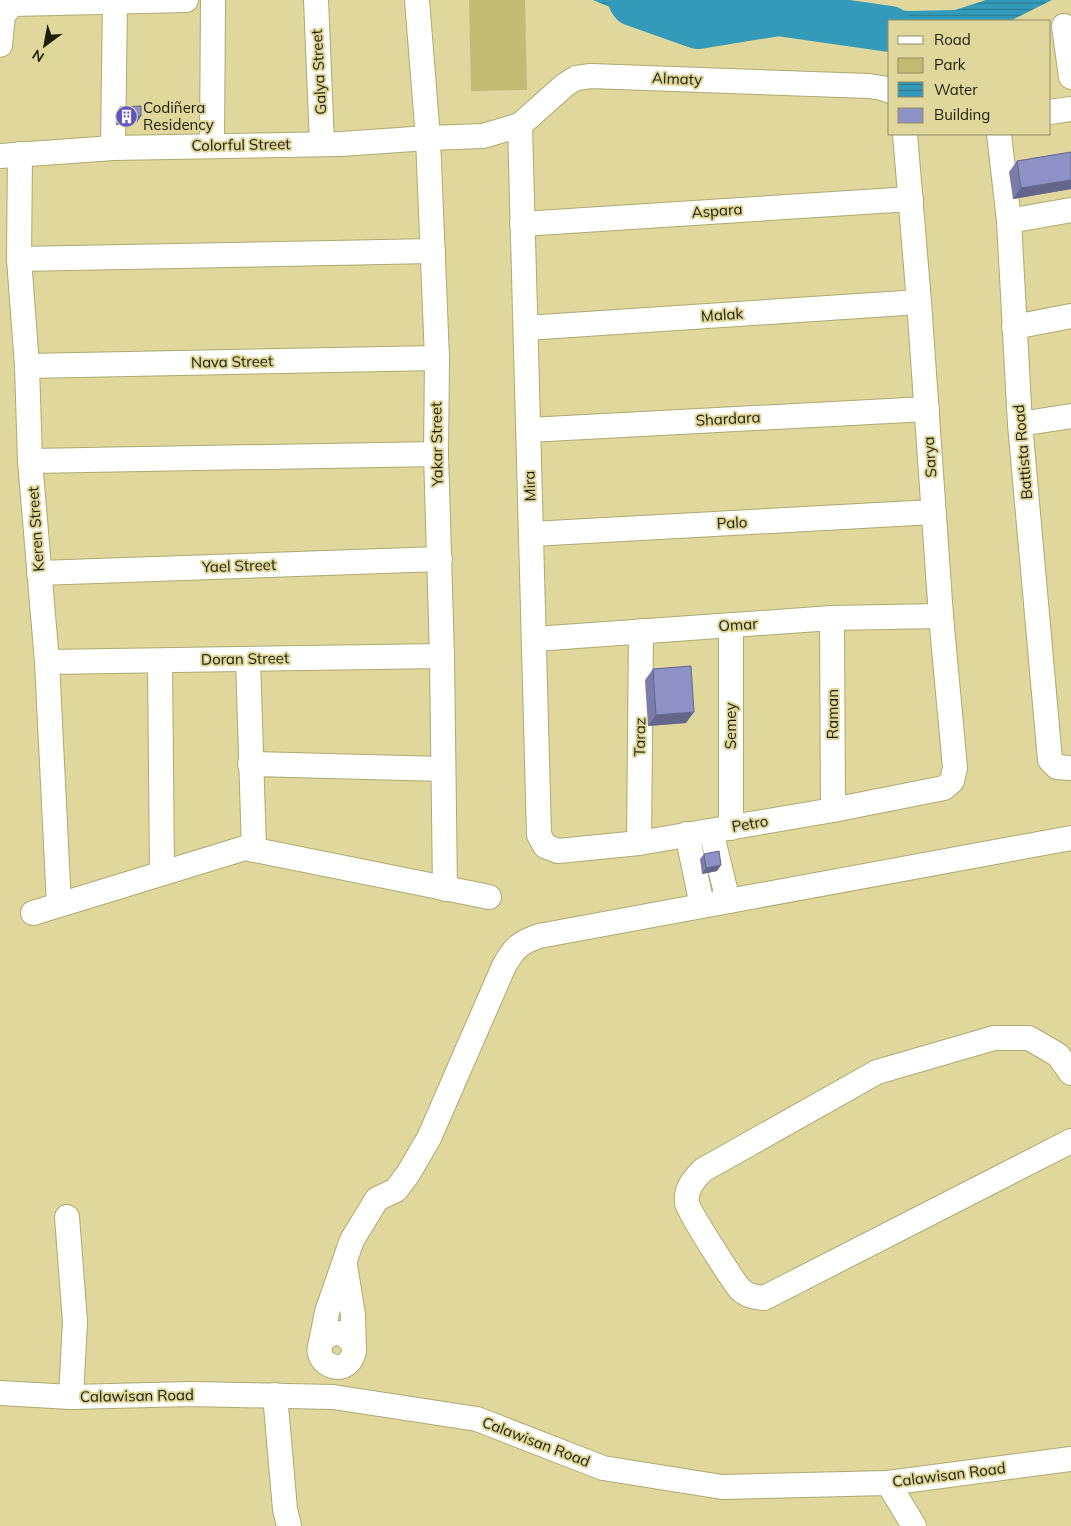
<svg xmlns="http://www.w3.org/2000/svg" width="1071" height="1526" font-family="Mulish,sans-serif">
<style>
.park{fill:#c4bb73}
.water{fill:url(#water-rules)}
.lines{fill:none;stroke-linecap:round;stroke-linejoin:round}
.river{stroke:#339ab9;stroke-width:46}
.street-casing{stroke:#b0a970;stroke-width:26}
.street{stroke:#fff;stroke-width:24}
.wall{fill:#7a7da9}
.shaded-wall{fill:#63668a}
.building{fill:#8e91c5;stroke:#63668a}
.labels{text-anchor:middle;stroke-width:4;stroke-linejoin:round;paint-order:stroke}
.street-label{font-size:15px;fill:#201d06;stroke:#dfd79c}
.poi-label{font-size:15px;fill:#201d06;stroke:#dfd79c;text-anchor:start}
</style>
<defs>
<pattern id="water-rules" width="6" height="5" patternUnits="userSpaceOnUse" patternTransform="scale(1.25)"><rect width="6" height="5" fill="#339ab9"/><path d="M0 2.5h6" fill="none" stroke="#2b7d94"/></pattern>
</defs>
<rect width="100%" height="100%" fill="#dfd79c"/>
<polygon class="park" points="469,0 525,0 527,90 471,91"/>
<polygon class="water" points="593,0 784,0 909,11 955,10 986,0 1052,0 1010,21 890,21 890,41 624,13"/>
<g class="lines">
<polyline class="river" points="631,0 633,3 698,26 778,13 890,29"/>
<defs>
<g id="street">
<polyline points="316,0 322,144"/>
<polyline points="417,0 428,138 437,358 436,454 442,656 445,889"/>
<polyline points="1064,26 1071,77"/>
<polyline points="0,45 3,15 13,4 186,0"/>
<polyline points="1050,112 1071,109"/>
<polyline points="520,125 539,835 545,846 558,851 639,843 833,810 944,788 952,781 955,768 941,616 919,302 905,134"/>
<polyline points="999,134 1009,221 1020,424 1050,760 1057,767 1071,768"/>
<polyline points="212,145 213,0"/>
<polyline points="113,148 115,2"/>
<polyline points="20,154 19,259 27,366 30,461 47,662 59,905"/>
<polyline points="0,156 113,148 341,144 428,138 483,136 520,125 565,85 576,78 591,76 869,86 882,88 890,91"/>
<polyline points="1009,221 1071,210"/>
<polyline points="522,224 911,199"/>
<polyline points="19,259 433,251"/>
<polyline points="1014,327 1071,316"/>
<polyline points="526,328 919,302"/>
<polyline points="27,366 437,358"/>
<polyline points="1020,424 1071,416"/>
<polyline points="529,430 927,409"/>
<polyline points="30,461 436,454"/>
<polyline points="532,534 933,512"/>
<polyline points="39,573 440,559"/>
<polyline points="832,618 833,810"/>
<polyline points="731,625 731,828"/>
<polyline points="535,639 832,618 941,616"/>
<polyline points="248,659 254,850"/>
<polyline points="160,661 162,873"/>
<polyline points="47,662 442,656"/>
<polyline points="250,764 443,769"/>
<polyline points="711,831 728,901"/>
<polyline points="687,834 702,905"/>
<polyline points="639,843 641,631"/>
<polyline points="33,913 245,848 489,897"/>
<path d="M1071,1073L1058,1055L1029,1038H994L877,1072L703,1170C694,1179 685,1189 687,1203C688,1211 733,1281 740,1289C747,1296 755,1297 764,1298L1071,1141"/>
<polyline points="67,1217 75,1322 71,1397"/>
<path d="M345,1265L353,1315L354,1352C346,1382 308,1361 323,1340C326,1336 331,1334 336,1333C345,1333 350,1339 354,1346"/>
<path d="M321,1342L327,1312L352,1240L377,1199L396,1190L408,1174L429,1138L504,966C514,948 519,943 539,936L1071,838"/>
<polyline points="0,1393 71,1397 191,1394 333,1397 477,1419 603,1468 722,1487 888,1483 1071,1459"/>
<polyline points="275,1395 285,1509 289,1526"/>
<polyline points="888,1483 914,1526"/>
</g>
</defs>
<use href="#street" class="street-casing"/>
<use href="#street" class="street"/>
</g>
<g class="wall">
<polygon points="120,107 141,116 137,122 116,125 116,113"/>
<polygon points="1071,152 1071,189 1013,199 1009,172 1017,161"/>
<polygon points="653,669 686,723 648,726 645,680"/>
<polygon points="704,854 721,865 717,871 702,874 700,859"/>
</g>
<g class="shaded-wall">
<polygon points="141,116 137,122 116,125 120,119"/>
<polygon points="1071,180 1071,189 1013,199 1021,188"/>
<polygon points="694,712 686,723 648,726 656,715"/>
<polygon points="721,865 717,871 702,874 706,868"/>
</g>
<g class="building">
<polygon points="141,106 141,116 120,119 120,107"/>
<polygon points="1071,152 1071,180 1021,188 1017,161"/>
<polygon points="691,666 694,712 656,715 653,669"/>
<polygon points="719,851 721,865 706,868 704,854"/>
</g>
<defs>
<symbol id="building-disc" viewBox="-11 -11 22 22"><circle r="9.5" fill="#5d54cc" stroke="#dfd79c"/><path d="M-4-6H4V6H1V3H-1V6H-4ZM-2.5-4.3h1.7v1.8h-1.7ZM.8-4.3h1.7v1.8H.8ZM-2.5-1h1.7V.8h-1.7ZM.8-1h1.7V.8H.8Z" fill="#fff"/></symbol>
</defs>
<g fill-rule="evenodd">
<use href="#building-disc" x="114" y="104" width="25" height="25"/>
</g>
<g class="labels">
<g class="street-label">
<text transform="translate(319 72) rotate(-93)" y="5">Galya Street</text>
<text transform="translate(677 79) rotate(2)" y="5">Almaty</text>
<text transform="translate(241 145) rotate(-1)" y="5">Colorful Street</text>
<text transform="translate(717 211) rotate(-4)" y="5">Aspara</text>
<text transform="translate(722 315) rotate(-4)" y="5">Malak</text>
<text transform="translate(232 362) rotate(-1)" y="5">Nava Street</text>
<text transform="translate(728 419) rotate(-3)" y="5">Shardara</text>
<text transform="translate(437 444) rotate(-91)" y="5">Yakar Street</text>
<text transform="translate(1023 452) rotate(-95)" y="5">Battista Road</text>
<text transform="translate(930 457) rotate(-94)" y="5">Sarya</text>
<text transform="translate(530 486) rotate(-92)" y="5">Mira</text>
<text transform="translate(732 523) rotate(-3)" y="5">Palo</text>
<text transform="translate(36 529) rotate(-94)" y="5">Keren Street</text>
<text transform="translate(239 566) rotate(-2)" y="5">Yael Street</text>
<text transform="translate(738 625) rotate(-4)" y="5">Omar</text>
<text transform="translate(245 659) rotate(-1)" y="5">Doran Street</text>
<text transform="translate(833 714) rotate(-90)" y="5">Raman</text>
<text transform="translate(731 726) rotate(-90)" y="5">Semey</text>
<text transform="translate(640 737) rotate(-89)" y="5">Taraz</text>
<text transform="translate(750 824) rotate(-10)" y="5">Petro</text>
<text transform="translate(137 1396) rotate(-1)" y="5">Calawisan Road</text>
<text transform="translate(536 1442) rotate(21)" y="5">Calawisan Road</text>
<text transform="translate(949 1475) rotate(-7)" y="5">Calawisan Road</text>
</g>
<g class="poi-label">
<text x="143" y="113">Codiñera<tspan x="143" dy="17">Residency</tspan></text>
</g>
</g>
<rect x="888" y="20" width="162" height="115" fill="#dfd79c" stroke="#938d60"/>
<rect x="898" y="36" width="25" height="8" fill="#ffffff" stroke="#938d60"/>
<text x="934" y="45" font-size="15" fill="#201d06">Road</text>
<rect x="898" y="58" width="25" height="15" fill="#c4bb73" stroke="#938d60"/>
<text x="934" y="70" font-size="15" fill="#201d06">Park</text>
<rect x="898" y="82" width="25" height="15" fill="url(#water-rules)" stroke="#938d60"/>
<text x="934" y="95" font-size="15" fill="#201d06">Water</text>
<rect x="898" y="108" width="25" height="15" fill="#8e91c5" stroke="#938d60"/>
<text x="934" y="120" font-size="15" fill="#201d06">Building</text>
<g transform="translate(45 45) rotate(212)" stroke="#dfd79c" stroke-width="4" paint-order="stroke">
<path d="M0-4L9 19L0 12L-9 19Z" fill="#201d06"/>
<text y="-8" font-size="14" font-weight="bold" text-anchor="middle" fill="#201d06">N</text>
</g>
</svg>
